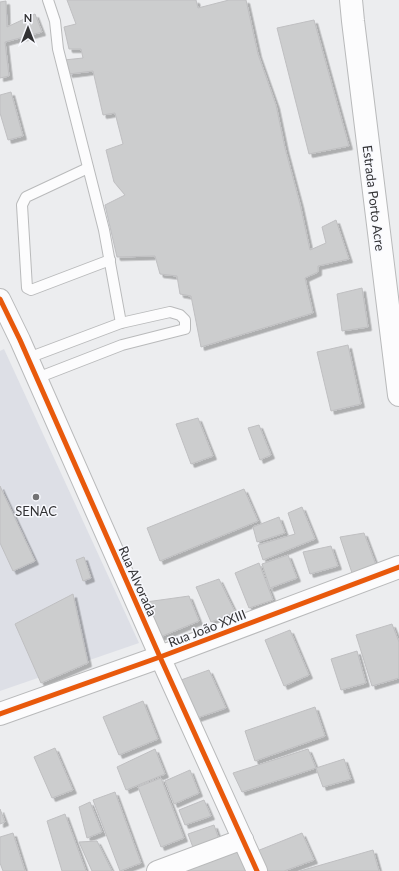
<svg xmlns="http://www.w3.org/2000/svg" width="399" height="871" font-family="Lato,sans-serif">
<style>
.built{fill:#dddfe6}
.building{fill:#cccdce;stroke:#bfbfc1;filter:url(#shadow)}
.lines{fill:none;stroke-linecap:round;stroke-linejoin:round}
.lane-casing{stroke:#b9babb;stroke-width:12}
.street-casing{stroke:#b9babb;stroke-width:22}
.secondary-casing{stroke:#b9babb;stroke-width:24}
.lane{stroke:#fcfcfd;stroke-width:10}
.street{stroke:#fcfcfd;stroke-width:20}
.secondary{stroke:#fcfcfd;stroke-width:22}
.cycleway-casing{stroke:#f8f9fe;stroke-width:8}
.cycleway{stroke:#e8590c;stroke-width:5}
.poi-dot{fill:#737375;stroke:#f8f9fe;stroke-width:1.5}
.labels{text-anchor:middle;stroke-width:3;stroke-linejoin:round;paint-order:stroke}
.street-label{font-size:13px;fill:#323234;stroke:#f8f9fe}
.poi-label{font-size:13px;fill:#323234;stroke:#f8f9fe}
</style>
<defs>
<filter id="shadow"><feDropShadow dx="3.5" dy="3.5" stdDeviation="0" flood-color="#0004"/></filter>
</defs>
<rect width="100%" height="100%" fill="#ecedef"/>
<polygon class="built" points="4,349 139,643 0,691 0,351"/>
<g class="building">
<polygon points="67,0 196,0 198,8 229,0 246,0 258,54 276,105 285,148 300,204 310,250 326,243 322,227 336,220 349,259 318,266 318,272 305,278 313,313 201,347 191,296 180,294 177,276 160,274 155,256 117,257 105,205 125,195 114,182 106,150 123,144 115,113 103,115 93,71 69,74 64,60 83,58 81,49 69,49 64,27 76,24"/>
<polygon points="6,1 7,27 35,14 42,32 5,42 9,76 0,78 0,2"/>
<polygon points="314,20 349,146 309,154 277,28"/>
<polygon points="11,92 23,136 8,140 0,113 0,95"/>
<polygon points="362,288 368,327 342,331 337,294"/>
<polygon points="348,345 361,404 331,411 317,352"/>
<polygon points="198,418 213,456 191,464 176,424"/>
<polygon points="259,425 271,455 260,460 248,428"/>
<polygon points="0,486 35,561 13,571 0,543"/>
<polygon points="244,489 258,521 160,561 147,528"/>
<polygon points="302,507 315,539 263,560 258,545 295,534 288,513"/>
<polygon points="279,517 285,533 257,542 253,527"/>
<polygon points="364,533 376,565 353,576 340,537"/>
<polygon points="331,546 338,566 310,574 303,552"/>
<polygon points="288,555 297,578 270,588 262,564"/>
<polygon points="84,557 91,578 83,581 76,560"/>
<polygon points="259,563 273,600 249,608 235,573"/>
<polygon points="219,579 235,612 211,622 196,587"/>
<polygon points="73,594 88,663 41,683 15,624"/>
<polygon points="189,596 199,621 160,637 146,602"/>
<polygon points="392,624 399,642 399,678 372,686 356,635"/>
<polygon points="290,630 309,675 284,686 265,640"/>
<polygon points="357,651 366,683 341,690 331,659"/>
<polygon points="209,670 226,708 197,718 181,680"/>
<polygon points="143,701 158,739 119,755 103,717"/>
<polygon points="315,707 325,736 255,761 245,731"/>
<polygon points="55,748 73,790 52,798 34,757"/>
<polygon points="155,749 165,774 126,790 117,767"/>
<polygon points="308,749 316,768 242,792 233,773"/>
<polygon points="344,759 351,779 323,787 316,768"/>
<polygon points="190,770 199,793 174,804 165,781"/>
<polygon points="161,778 184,838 161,847 138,787"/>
<polygon points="115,792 141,863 120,871 93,800"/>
<polygon points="204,800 211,816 185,825 179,810"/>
<polygon points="90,802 102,832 87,838 79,807"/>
<polygon points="0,809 5,822 0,824"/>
<polygon points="65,814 86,871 62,871 47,821"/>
<polygon points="214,825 220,842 194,850 188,834"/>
<polygon points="13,833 25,871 3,871 0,863 0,837"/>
<polygon points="302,833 314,860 284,871 265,871 257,851"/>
<polygon points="97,841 112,871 92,871 79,842"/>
<polygon points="237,846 246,871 188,871 186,866"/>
<polygon points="373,850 379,871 300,871"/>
</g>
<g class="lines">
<defs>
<g id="lane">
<polyline points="48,0 55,21 58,49 104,230 121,323"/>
<polyline points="88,168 26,197 22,205 27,288 31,290 110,260"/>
<polyline points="28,358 121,323 170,312 180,315 185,320 185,329 122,345 37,378"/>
</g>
<g id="street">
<polyline points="0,299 20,340 160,657 257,871"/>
<polyline points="157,871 243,839"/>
</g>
<g id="secondary">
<polyline points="351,0 353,21 399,395"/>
<polyline points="0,714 160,657 399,567"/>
</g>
</defs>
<use href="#lane" class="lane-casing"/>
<use href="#street" class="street-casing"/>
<use href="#secondary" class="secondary-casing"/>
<use href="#lane" class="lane"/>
<use href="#street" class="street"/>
<use href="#secondary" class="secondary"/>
<defs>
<g id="cycleway">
<polyline points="0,299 20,340 160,657 257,871"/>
<polyline points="0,714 160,657 399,567"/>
</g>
</defs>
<use href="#cycleway" class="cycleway-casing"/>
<use href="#cycleway" class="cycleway"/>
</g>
<circle class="poi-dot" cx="36" cy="497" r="4"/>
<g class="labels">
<g class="street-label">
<text transform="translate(374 198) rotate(83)" y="5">Estrada Porto Acre</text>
<text transform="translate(138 581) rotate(66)" y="5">Rua Alvorada</text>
<text transform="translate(207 628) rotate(-21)" y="5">Rua João XXIII</text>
</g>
<g class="poi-label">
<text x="36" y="516">SENAC</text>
</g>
</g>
<g transform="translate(28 28)" stroke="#f8f9fe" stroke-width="3" paint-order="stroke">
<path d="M0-3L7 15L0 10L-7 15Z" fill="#323234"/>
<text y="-6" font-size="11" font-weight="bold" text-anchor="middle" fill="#323234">N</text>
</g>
</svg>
